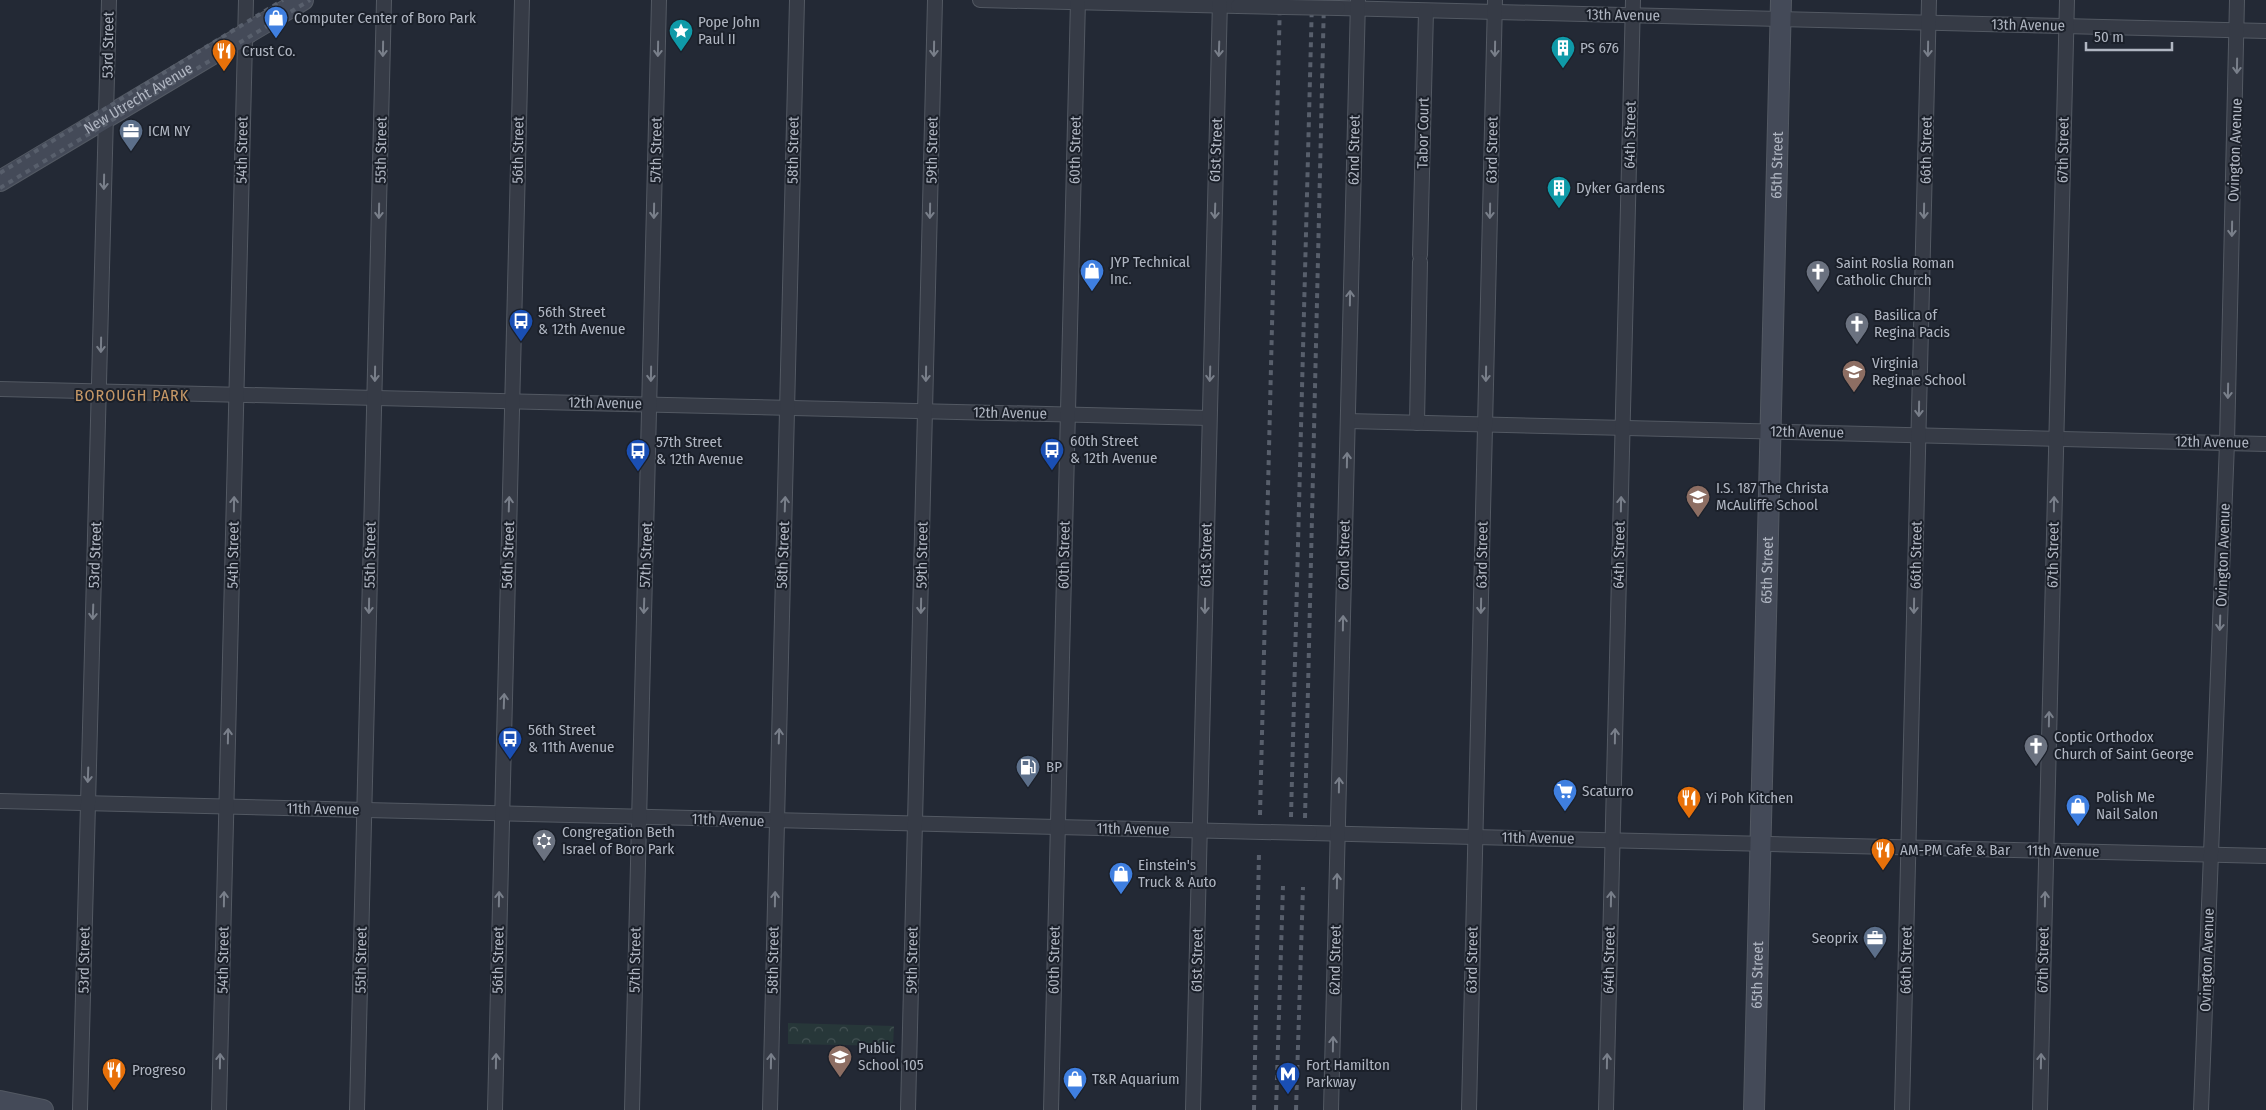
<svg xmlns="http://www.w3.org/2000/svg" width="2266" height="1110" font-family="'Fira Sans Condensed',sans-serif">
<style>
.park{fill:url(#park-crowns)}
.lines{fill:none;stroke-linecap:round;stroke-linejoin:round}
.street-casing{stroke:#535963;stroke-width:16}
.secondary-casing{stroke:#535963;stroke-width:22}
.street{stroke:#363b46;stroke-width:14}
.secondary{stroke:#444a58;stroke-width:20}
.rail{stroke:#585f6c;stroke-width:4;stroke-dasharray:5 5;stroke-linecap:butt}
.street-bridge-casing{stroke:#535963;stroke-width:16;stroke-linecap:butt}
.street-bridge{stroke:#363b46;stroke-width:14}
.oneway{stroke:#797f8a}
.labels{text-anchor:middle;stroke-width:4;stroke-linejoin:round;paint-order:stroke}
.street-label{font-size:15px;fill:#b0b6c2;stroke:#1b202a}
.poi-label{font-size:15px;fill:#b0b6c2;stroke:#1b202a;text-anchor:start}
.neighbourhood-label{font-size:16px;letter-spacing:1px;fill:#c69867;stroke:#1b202a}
</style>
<defs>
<pattern id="park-crowns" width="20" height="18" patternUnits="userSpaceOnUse" patternTransform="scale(1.25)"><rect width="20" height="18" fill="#273739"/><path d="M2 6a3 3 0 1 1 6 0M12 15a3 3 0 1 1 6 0" fill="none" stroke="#445254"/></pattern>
</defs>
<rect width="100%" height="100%" fill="#232935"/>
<polygon class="park" points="788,1023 894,1026 893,1046 788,1044"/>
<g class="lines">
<defs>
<g id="street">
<polyline points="980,0 1238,6"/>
<polyline points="1338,8 2266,31"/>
<polyline points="1420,255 1426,11"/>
<polyline points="0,389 1209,418"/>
<polyline points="1348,421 2266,444"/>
<polyline points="1417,423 1420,262"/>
<polyline points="0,801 1222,831"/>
<polyline points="1310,833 2266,856"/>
<polyline points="80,1110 109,0"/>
<polyline points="219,1110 246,0"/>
<polyline points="357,1110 384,0"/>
<polyline points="495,1110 522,0"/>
<polyline points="632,1110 659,0"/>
<polyline points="770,1110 797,0"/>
<polyline points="908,1110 935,0"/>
<polyline points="1051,1110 1078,0"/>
<polyline points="1193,1110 1220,0"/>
<polyline points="1331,1110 1358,0"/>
<polyline points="1469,1110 1495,0"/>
<polyline points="1606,1110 1633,0"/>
<polyline points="1902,1110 1929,0"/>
<polyline points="2040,1110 2067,0"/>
<polyline points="2201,1110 2227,443 2237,0"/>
</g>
<g id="secondary">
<path id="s1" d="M0,181L303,0"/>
<polyline points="0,1101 43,1110"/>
<path id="s2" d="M1754,1110L1781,0"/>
</g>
</defs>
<use href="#street" class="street-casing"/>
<use href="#secondary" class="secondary-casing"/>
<use href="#street" class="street"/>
<use href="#secondary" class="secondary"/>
<g class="rail">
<polyline points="0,173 283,0"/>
<polyline points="0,188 310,0"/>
<polyline points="1260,815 1280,0"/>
<polyline points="1291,817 1312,0"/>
<polyline points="1305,818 1324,0"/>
<polyline points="1254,1110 1259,851"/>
<polyline points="1276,1110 1283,886"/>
<polyline points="1296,1110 1303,887"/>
</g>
<defs>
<g id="street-bridge">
<polyline points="1238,6 1338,8"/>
<polyline points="1222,831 1310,833"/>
</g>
</defs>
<use href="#street-bridge" class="street-bridge-casing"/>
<use href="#street-bridge" class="street-bridge"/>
</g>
<defs><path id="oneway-shaft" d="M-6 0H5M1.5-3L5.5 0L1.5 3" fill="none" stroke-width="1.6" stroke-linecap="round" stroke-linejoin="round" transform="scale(1.25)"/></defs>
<g class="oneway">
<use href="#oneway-shaft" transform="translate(383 49) rotate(91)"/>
<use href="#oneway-shaft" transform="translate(658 49) rotate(91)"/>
<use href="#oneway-shaft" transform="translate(934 49) rotate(91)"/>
<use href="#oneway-shaft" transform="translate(1219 49) rotate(92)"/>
<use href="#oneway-shaft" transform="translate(1495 49) rotate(91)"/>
<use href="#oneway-shaft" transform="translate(1928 49) rotate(91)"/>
<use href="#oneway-shaft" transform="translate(2237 66) rotate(91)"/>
<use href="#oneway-shaft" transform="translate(104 182) rotate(91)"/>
<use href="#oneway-shaft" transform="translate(379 211) rotate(91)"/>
<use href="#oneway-shaft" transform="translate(654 211) rotate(91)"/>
<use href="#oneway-shaft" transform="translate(930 211) rotate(91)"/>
<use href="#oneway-shaft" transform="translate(1215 211) rotate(92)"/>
<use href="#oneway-shaft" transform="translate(1490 211) rotate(91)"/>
<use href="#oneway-shaft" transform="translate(1924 211) rotate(91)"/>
<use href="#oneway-shaft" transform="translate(2232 229) rotate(91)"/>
<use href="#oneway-shaft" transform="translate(1350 298) rotate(-89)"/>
<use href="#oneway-shaft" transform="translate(101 345) rotate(91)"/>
<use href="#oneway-shaft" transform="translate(375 374) rotate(91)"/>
<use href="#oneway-shaft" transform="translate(651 374) rotate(91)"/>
<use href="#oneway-shaft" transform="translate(926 374) rotate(91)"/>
<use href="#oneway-shaft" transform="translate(1210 374) rotate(92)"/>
<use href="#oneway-shaft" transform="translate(1486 374) rotate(91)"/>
<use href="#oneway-shaft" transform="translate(2228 391) rotate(91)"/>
<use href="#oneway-shaft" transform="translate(1919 409) rotate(91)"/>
<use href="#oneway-shaft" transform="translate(1347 460) rotate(-89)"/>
<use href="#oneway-shaft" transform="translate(234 504) rotate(-89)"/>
<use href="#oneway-shaft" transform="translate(509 504) rotate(-88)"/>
<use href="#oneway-shaft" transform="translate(785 504) rotate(-88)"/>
<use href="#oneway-shaft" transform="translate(1621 504) rotate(-89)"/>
<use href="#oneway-shaft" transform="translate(2054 504) rotate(-89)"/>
<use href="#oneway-shaft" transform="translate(369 606) rotate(91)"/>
<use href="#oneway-shaft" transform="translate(644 606) rotate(92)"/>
<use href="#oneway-shaft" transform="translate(921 606) rotate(91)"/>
<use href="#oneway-shaft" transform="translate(1205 606) rotate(91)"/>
<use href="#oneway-shaft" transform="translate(1481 606) rotate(91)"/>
<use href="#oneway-shaft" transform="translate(1914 606) rotate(91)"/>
<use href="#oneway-shaft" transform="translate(93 612) rotate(92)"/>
<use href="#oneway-shaft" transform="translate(1343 623) rotate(-89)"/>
<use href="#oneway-shaft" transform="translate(2220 623) rotate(92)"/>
<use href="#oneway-shaft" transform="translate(504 701) rotate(-88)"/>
<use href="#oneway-shaft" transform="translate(2049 719) rotate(-89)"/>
<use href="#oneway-shaft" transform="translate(228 736) rotate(-89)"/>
<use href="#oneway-shaft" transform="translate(779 736) rotate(-88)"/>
<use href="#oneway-shaft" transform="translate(1615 736) rotate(-89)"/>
<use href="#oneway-shaft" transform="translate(88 775) rotate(92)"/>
<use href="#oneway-shaft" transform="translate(1339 785) rotate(-89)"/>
<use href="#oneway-shaft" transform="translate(1337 881) rotate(-89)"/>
<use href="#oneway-shaft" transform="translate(224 899) rotate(-89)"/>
<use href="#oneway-shaft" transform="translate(499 899) rotate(-89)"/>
<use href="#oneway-shaft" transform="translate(775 899) rotate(-89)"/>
<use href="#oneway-shaft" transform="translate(1611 899) rotate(-89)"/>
<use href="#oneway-shaft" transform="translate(2045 899) rotate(-89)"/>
<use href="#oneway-shaft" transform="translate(1333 1044) rotate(-89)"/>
<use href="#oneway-shaft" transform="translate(220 1061) rotate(-89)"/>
<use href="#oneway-shaft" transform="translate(496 1061) rotate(-89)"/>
<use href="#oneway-shaft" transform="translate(771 1061) rotate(-89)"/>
<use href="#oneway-shaft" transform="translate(1607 1061) rotate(-89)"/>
<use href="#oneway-shaft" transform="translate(2041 1061) rotate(-89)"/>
</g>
<defs>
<symbol id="shop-pin" viewBox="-11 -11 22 30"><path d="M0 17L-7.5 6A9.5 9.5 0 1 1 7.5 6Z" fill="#3f7fe0" stroke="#1b202a"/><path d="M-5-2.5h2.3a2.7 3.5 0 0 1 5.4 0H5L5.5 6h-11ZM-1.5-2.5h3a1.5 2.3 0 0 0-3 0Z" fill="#fff"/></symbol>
<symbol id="sight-pin" viewBox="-11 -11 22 30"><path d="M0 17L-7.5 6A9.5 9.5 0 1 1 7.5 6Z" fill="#0f9aa8" stroke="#1b202a"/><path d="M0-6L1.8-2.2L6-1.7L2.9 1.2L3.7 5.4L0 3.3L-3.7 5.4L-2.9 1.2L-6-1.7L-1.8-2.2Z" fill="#fff"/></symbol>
<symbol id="building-pin" viewBox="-11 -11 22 30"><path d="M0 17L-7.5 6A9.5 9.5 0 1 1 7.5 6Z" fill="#0f9aa8" stroke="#1b202a"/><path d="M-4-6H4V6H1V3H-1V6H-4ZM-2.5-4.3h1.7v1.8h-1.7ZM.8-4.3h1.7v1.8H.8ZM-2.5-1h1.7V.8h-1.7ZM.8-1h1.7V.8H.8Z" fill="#fff"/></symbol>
<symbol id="restaurant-pin" viewBox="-11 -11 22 30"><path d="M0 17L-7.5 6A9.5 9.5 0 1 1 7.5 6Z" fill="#e8710a" stroke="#1b202a"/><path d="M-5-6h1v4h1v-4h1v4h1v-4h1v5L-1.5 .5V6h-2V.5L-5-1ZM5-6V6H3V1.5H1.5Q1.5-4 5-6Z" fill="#fff"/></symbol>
<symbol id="office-pin" viewBox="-11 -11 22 30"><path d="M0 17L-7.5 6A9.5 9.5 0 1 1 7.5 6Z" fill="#5c6f8a" stroke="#1b202a"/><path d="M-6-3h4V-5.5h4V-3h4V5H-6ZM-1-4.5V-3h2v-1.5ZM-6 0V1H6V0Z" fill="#fff"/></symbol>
<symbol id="church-pin" viewBox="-11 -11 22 30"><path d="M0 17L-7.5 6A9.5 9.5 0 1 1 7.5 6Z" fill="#6b7280" stroke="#1b202a"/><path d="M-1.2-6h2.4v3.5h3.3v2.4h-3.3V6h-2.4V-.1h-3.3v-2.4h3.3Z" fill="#fff"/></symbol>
<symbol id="bus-pin" viewBox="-11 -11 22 30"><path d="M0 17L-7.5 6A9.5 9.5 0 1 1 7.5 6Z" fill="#1a4fb4" stroke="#1b202a"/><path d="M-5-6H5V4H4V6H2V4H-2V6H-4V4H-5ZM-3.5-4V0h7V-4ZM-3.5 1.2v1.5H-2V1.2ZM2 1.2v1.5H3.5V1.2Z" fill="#fff"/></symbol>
<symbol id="school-pin" viewBox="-11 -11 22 30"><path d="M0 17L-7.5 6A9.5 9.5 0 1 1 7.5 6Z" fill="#8d6e63" stroke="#1b202a"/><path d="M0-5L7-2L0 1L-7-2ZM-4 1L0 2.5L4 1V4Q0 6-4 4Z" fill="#fff"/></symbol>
<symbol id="fuel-pin" viewBox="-11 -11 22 30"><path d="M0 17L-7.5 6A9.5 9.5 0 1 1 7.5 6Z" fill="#5c6f8a" stroke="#1b202a"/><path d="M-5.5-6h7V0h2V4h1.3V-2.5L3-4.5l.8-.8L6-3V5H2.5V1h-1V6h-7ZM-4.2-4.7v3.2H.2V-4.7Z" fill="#fff"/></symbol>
<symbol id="supermarket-pin" viewBox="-11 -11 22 30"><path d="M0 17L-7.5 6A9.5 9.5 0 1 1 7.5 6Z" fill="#3f7fe0" stroke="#1b202a"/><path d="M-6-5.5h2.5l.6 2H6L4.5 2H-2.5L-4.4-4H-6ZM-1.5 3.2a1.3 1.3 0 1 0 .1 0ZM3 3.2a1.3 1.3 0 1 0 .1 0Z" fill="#fff"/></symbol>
<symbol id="synagogue-pin" viewBox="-11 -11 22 30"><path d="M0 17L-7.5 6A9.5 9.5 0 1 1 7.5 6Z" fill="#6b7280" stroke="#1b202a"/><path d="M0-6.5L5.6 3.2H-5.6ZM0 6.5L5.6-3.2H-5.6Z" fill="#fff"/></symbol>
<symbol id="metro-pin" viewBox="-11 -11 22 30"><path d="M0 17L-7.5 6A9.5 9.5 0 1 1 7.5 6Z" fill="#1a4fb4" stroke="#1b202a"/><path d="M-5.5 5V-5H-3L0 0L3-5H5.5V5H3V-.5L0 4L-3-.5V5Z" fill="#fff"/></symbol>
</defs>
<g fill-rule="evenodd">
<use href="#shop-pin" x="262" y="4" width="28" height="38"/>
<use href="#sight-pin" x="667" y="17" width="28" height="38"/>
<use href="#building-pin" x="1549" y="34" width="28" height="38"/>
<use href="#restaurant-pin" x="210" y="37" width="28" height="38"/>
<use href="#office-pin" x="117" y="117" width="28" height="38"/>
<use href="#building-pin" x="1545" y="174" width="28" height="38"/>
<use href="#shop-pin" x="1078" y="257" width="28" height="38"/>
<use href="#church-pin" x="1804" y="258" width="28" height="38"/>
<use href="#bus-pin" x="507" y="307" width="28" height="38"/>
<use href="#church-pin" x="1843" y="310" width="28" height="38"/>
<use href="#school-pin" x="1840" y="358" width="28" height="38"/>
<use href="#bus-pin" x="1038" y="436" width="28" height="38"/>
<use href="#bus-pin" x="624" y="437" width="28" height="38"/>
<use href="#school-pin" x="1684" y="483" width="28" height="38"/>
<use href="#bus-pin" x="496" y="725" width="28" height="38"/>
<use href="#church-pin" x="2022" y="732" width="28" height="38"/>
<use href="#fuel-pin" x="1014" y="753" width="28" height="38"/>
<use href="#supermarket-pin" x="1551" y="777" width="28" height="38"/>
<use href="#restaurant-pin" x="1675" y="784" width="28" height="38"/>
<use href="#shop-pin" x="2064" y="792" width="28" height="38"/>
<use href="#synagogue-pin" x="530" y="827" width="28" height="38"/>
<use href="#restaurant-pin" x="1869" y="836" width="28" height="38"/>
<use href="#shop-pin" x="1107" y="860" width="28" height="38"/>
<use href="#office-pin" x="1861" y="924" width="28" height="38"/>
<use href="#school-pin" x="826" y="1043" width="28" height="38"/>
<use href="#restaurant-pin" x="100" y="1056" width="28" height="38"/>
<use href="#metro-pin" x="1274" y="1060" width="28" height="38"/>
<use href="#shop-pin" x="1061" y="1065" width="28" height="38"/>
</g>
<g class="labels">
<g class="street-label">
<text transform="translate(1623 15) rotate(1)" y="5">13th Avenue</text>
<text transform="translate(2028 25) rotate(1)" y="5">13th Avenue</text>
<text transform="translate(108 45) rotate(-89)" y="5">53rd Street</text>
<text dy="5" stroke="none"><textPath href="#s1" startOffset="161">New Utrecht Avenue</textPath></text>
<text transform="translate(1423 133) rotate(-89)" y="5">Tabor Court</text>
<text transform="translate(1630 135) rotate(-89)" y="5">64th Street</text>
<text transform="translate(242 150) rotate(-89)" y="5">54th Street</text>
<text transform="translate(381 150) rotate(-89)" y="5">55th Street</text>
<text transform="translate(518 150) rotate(-89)" y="5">56th Street</text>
<text transform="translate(656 150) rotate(-89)" y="5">57th Street</text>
<text transform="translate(793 150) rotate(-89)" y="5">58th Street</text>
<text transform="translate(932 150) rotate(-89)" y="5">59th Street</text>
<text transform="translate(1075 150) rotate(-89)" y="5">60th Street</text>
<text transform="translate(1216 150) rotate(-88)" y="5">61st Street</text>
<text transform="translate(1354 150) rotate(-89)" y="5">62nd Street</text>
<text transform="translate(1492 150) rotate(-89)" y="5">63rd Street</text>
<text transform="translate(1926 150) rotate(-89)" y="5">66th Street</text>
<text transform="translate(2063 150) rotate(-89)" y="5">67th Street</text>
<text transform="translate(2235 150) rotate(-88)" y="5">Ovington Avenue</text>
<text dy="5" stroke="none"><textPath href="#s2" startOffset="945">65th Street</textPath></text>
<text transform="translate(605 403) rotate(1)" y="5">12th Avenue</text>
<text transform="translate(1010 413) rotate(1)" y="5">12th Avenue</text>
<text transform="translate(1807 432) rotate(1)" y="5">12th Avenue</text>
<text transform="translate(2212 442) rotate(1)" y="5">12th Avenue</text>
<text transform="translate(95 555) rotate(-88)" y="5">53rd Street</text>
<text transform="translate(233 555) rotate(-89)" y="5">54th Street</text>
<text transform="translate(370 555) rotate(-89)" y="5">55th Street</text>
<text transform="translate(508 555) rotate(-88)" y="5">56th Street</text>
<text transform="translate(646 555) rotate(-88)" y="5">57th Street</text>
<text transform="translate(783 555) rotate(-88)" y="5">58th Street</text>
<text transform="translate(922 555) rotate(-89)" y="5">59th Street</text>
<text transform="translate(1064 555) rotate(-89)" y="5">60th Street</text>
<text transform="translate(1206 555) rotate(-89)" y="5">61st Street</text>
<text transform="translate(1344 555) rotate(-89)" y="5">62nd Street</text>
<text transform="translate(1482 555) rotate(-89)" y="5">63rd Street</text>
<text transform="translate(1619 555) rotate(-89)" y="5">64th Street</text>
<text transform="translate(1916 555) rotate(-89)" y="5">66th Street</text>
<text transform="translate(2053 555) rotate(-89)" y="5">67th Street</text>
<text transform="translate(2223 555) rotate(-88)" y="5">Ovington Avenue</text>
<text dy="5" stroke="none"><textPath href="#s2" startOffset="540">65th Street</textPath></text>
<text transform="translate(323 809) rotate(1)" y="5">11th Avenue</text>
<text transform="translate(728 820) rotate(2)" y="5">11th Avenue</text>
<text transform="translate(1133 829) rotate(1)" y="5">11th Avenue</text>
<text transform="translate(1538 838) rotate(1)" y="5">11th Avenue</text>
<text transform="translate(2063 851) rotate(1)" y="5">11th Avenue</text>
<text transform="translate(84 960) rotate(-89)" y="5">53rd Street</text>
<text transform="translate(223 960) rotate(-89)" y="5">54th Street</text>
<text transform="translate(361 960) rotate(-89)" y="5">55th Street</text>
<text transform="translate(498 960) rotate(-89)" y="5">56th Street</text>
<text transform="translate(635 960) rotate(-89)" y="5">57th Street</text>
<text transform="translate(773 960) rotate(-89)" y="5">58th Street</text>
<text transform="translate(912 960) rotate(-89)" y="5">59th Street</text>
<text transform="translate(1054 960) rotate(-89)" y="5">60th Street</text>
<text transform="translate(1197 960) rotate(-89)" y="5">61st Street</text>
<text transform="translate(1335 960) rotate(-89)" y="5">62nd Street</text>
<text transform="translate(1472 960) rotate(-89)" y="5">63rd Street</text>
<text transform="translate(1609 960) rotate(-89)" y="5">64th Street</text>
<text transform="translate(1906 960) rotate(-89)" y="5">66th Street</text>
<text transform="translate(2043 960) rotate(-89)" y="5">67th Street</text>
<text transform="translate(2207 960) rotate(-88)" y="5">Ovington Avenue</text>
<text dy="5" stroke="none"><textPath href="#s2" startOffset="135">65th Street</textPath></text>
</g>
<g class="poi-label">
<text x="294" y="23">Computer Center of Boro Park</text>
<text x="698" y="27">Pope John<tspan x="698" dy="17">Paul II</tspan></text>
<text x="1580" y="53">PS 676</text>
<text x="242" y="56">Crust Co.</text>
<text x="148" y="136">ICM NY</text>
<text x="1576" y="193">Dyker Gardens</text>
<text x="1110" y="267">JYP Technical<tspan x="1110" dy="17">Inc.</tspan></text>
<text x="1836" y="268">Saint Roslia Roman<tspan x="1836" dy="17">Catholic Church</tspan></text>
<text x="538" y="317">56th Street<tspan x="538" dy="17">&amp; 12th Avenue</tspan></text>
<text x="1874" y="320">Basilica of<tspan x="1874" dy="17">Regina Pacis</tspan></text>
<text x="1872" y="368">Virginia<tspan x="1872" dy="17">Reginae School</tspan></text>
<text x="1070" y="446">60th Street<tspan x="1070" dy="17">&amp; 12th Avenue</tspan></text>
<text x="656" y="447">57th Street<tspan x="656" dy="17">&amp; 12th Avenue</tspan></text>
<text x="1716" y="493">I.S. 187 The Christa<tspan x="1716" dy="17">McAuliffe School</tspan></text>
<text x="528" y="735">56th Street<tspan x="528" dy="17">&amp; 11th Avenue</tspan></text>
<text x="2054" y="742">Coptic Orthodox<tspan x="2054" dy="17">Church of Saint George</tspan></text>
<text x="1046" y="772">BP</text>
<text x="1582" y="796">Scaturro</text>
<text x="2096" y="802">Polish Me<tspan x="2096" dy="17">Nail Salon</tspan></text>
<text x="1706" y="803">Yi Poh Kitchen</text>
<text x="562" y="837">Congregation Beth<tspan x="562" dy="17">Israel of Boro Park</tspan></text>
<text x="1900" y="855">AM-PM Cafe &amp; Bar</text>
<text x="1138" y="870">Einstein's<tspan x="1138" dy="17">Truck &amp; Auto</tspan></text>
<text x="1858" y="943" text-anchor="end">Seoprix</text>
<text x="858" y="1053">Public<tspan x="858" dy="17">School 105</tspan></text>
<text x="1306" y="1070">Fort Hamilton<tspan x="1306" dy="17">Parkway</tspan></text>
<text x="132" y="1075">Progreso</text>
<text x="1092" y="1084">T&amp;R Aquarium</text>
</g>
<g class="neighbourhood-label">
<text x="132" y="401">BOROUGH PARK</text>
</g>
</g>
<path d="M2086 42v8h86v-8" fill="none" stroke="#b0b6c2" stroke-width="2.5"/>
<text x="2094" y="42" font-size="15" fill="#b0b6c2" stroke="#1b202a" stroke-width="4" paint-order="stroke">50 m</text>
</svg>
